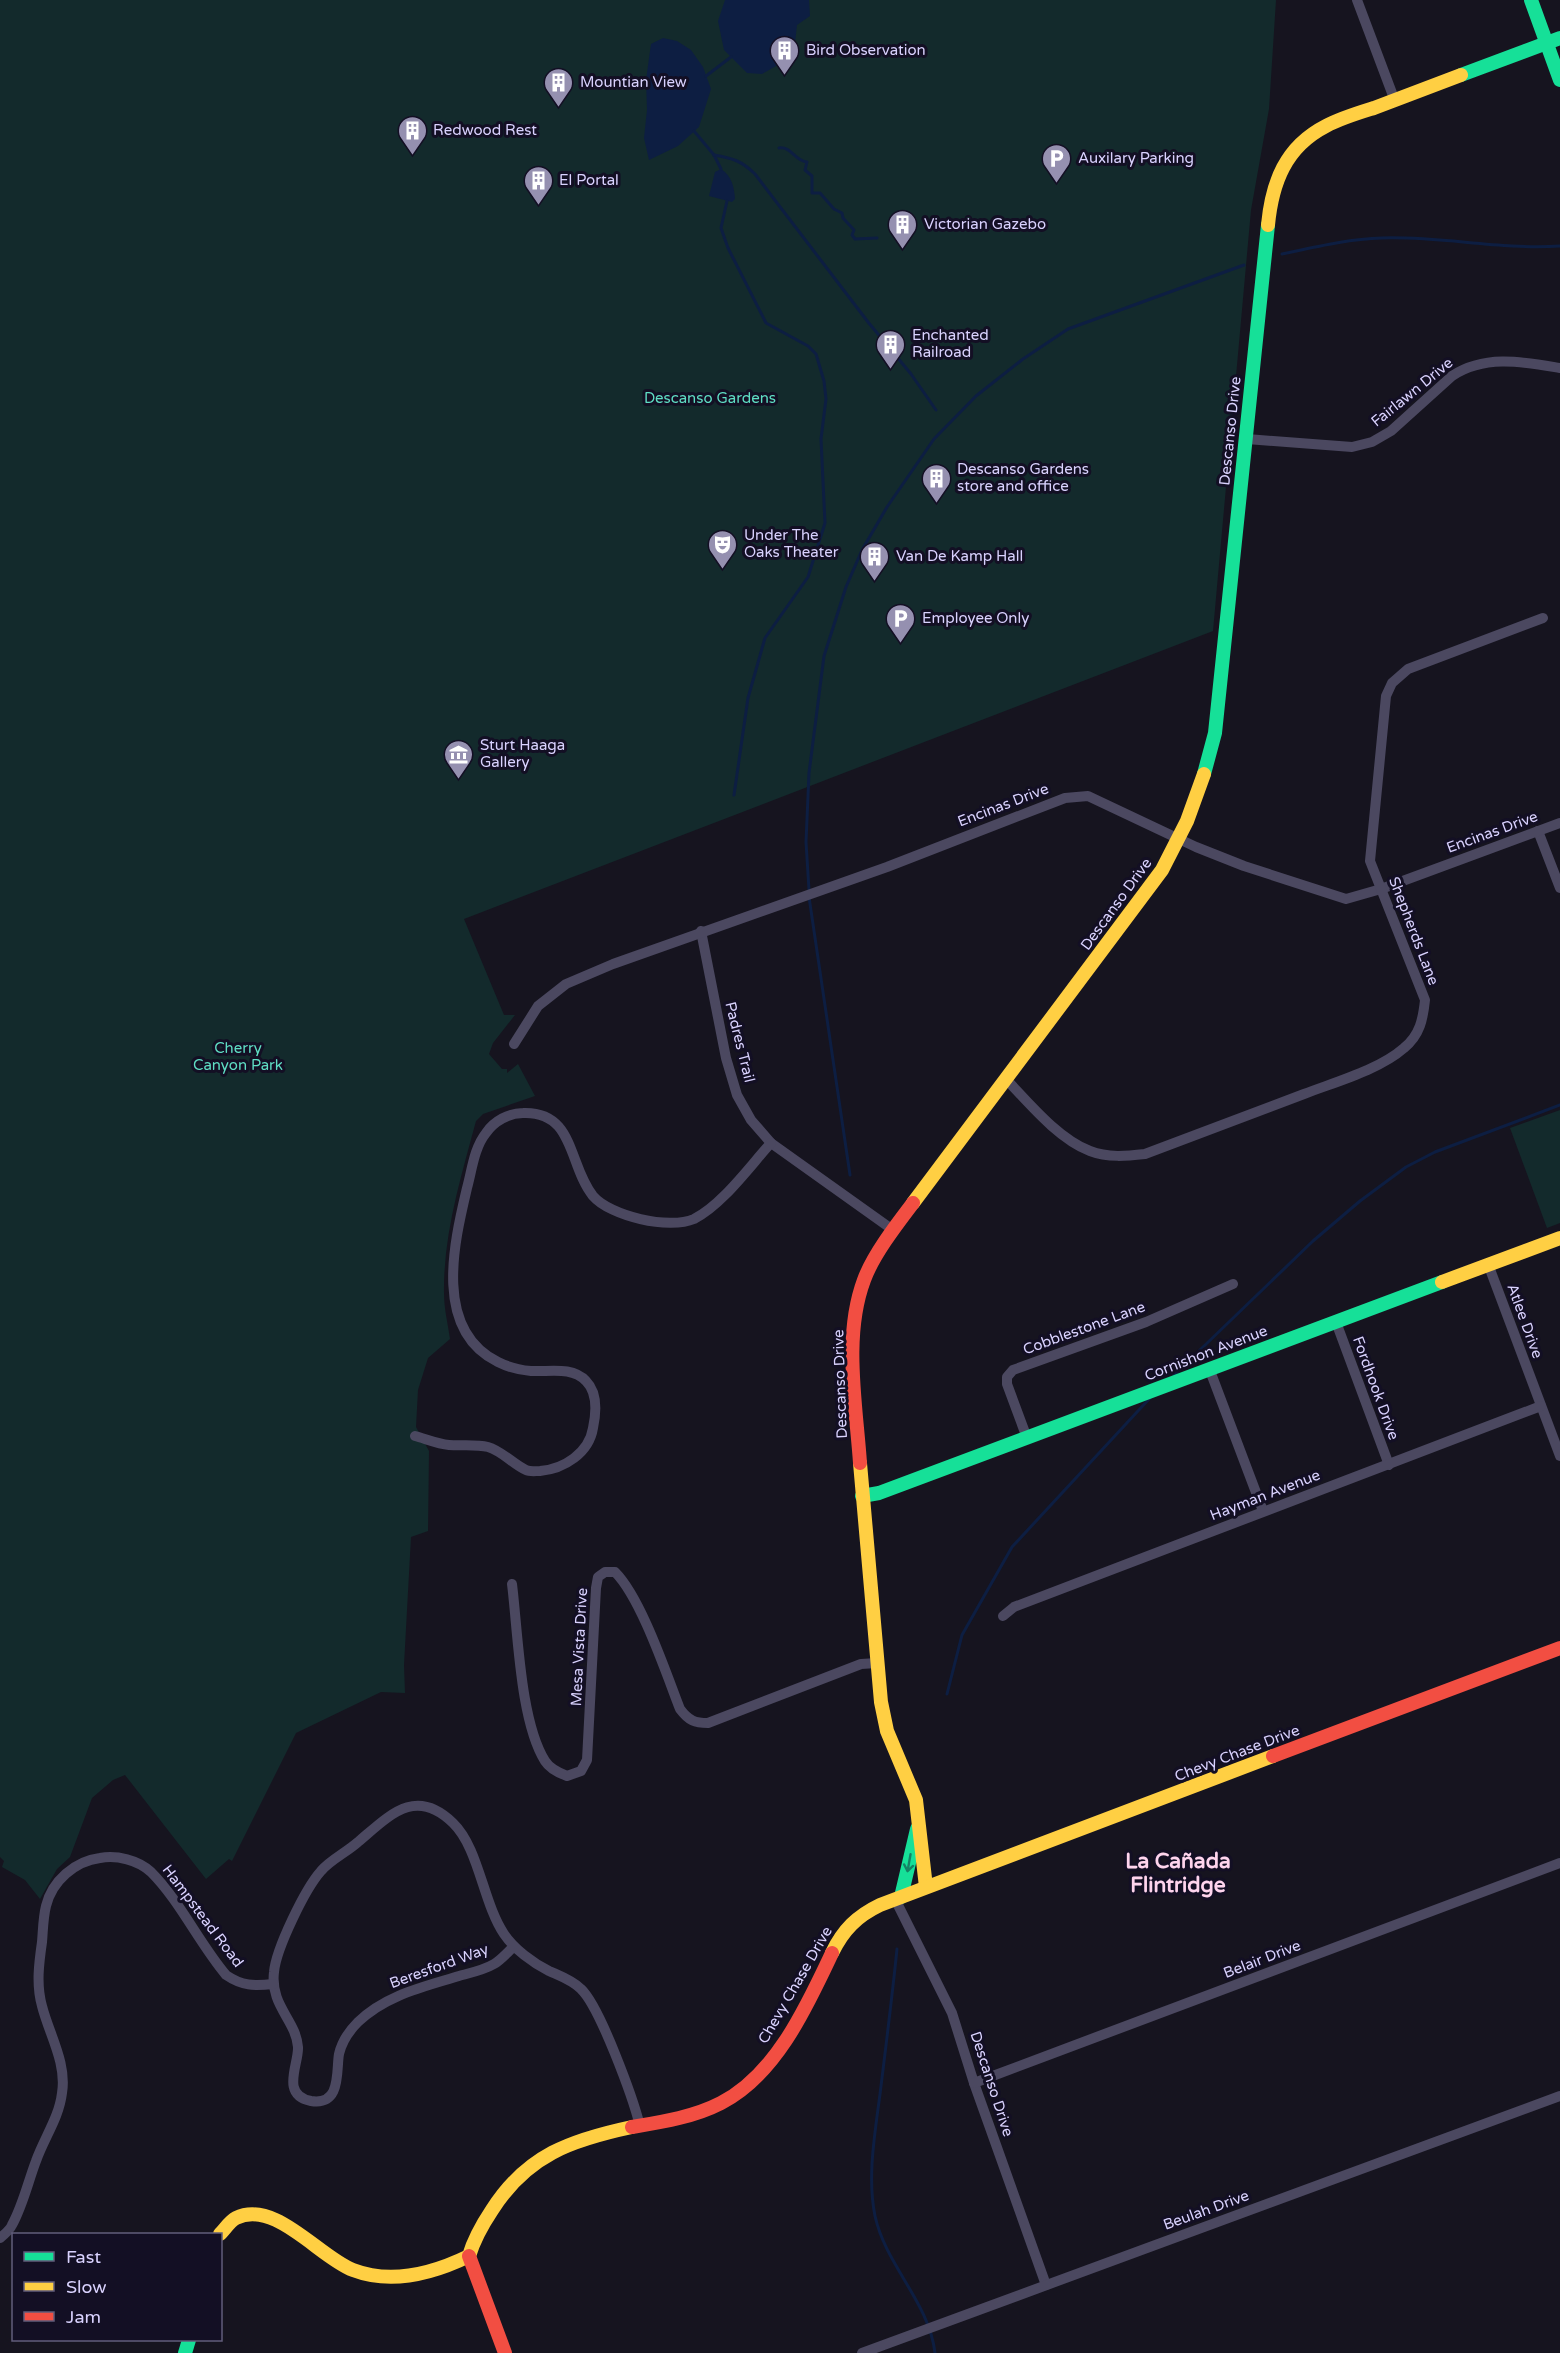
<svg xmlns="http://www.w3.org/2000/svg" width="1560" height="2353" font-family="'Varela Round',sans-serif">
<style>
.green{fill:#132a2c}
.water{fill:#0d1e42}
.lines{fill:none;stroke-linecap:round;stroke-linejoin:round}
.stream{stroke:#0d1e42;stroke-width:3}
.street{stroke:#4b4860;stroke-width:10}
.fast{stroke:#16e098;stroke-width:14}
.slow{stroke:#ffcf43;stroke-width:14}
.jam{stroke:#f24e42;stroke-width:14}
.oneway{stroke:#158264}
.labels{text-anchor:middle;stroke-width:6;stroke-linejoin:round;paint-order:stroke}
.poi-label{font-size:15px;fill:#d9d2fe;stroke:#130f24;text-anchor:start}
.street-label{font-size:15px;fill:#d9d2fe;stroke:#130f24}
.park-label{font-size:15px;fill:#5fdec4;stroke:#130f24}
.district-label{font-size:21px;font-weight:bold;fill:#fed4ed;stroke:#130f24}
</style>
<rect width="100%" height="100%" fill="#16141f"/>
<g class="green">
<path d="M0,0H1276L1269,109L1251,210L1213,631L464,919L504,1015H515L493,1043L489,1054L502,1069H507V1073L518,1064L535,1096L483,1114L476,1121C461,1177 443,1235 444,1293C444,1309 448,1324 450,1339L428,1358L418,1390L416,1427L429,1451L428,1531L411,1537L404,1665L405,1693L381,1692L296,1733L232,1861L229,1859L206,1879L125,1775L113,1780L92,1798L70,1857L57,1869L40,1899L25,1880L2,1867L4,1861L0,1857Z"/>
<polygon points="1560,1110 1560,1223 1547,1228 1510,1128"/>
</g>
<g class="water">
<polygon points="725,0 809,0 810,16 797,25 795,43 778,56 776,66 762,74 747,73 724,50 718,21"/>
<polygon points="663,38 677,41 691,50 703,67 711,89 699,127 678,146 649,160 644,138 647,110 646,80 651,44"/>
<path d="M721,169C732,176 734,187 735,199L732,202L709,196L715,172Z"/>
</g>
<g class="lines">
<g class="stream">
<polyline points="706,76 731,57"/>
<polyline points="694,131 714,155 721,169"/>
<path d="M779,148C791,146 795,161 807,162L805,170L812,176V193H820L834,209L842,213L843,218L854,230L852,235L855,239L877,238"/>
<path d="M714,155C732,158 742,161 755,174L868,322L911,374L936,410"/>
<polyline points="727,201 721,228 728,248 766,323 808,346 816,354 824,381 826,399 821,439 825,523 808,577 765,638 748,698 734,795"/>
<path d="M1282,254C1315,247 1348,239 1382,238C1441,236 1500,250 1560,246"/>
<polyline points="809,890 806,842 809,773 824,656 846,587 862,550 887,507 934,439 976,396 1023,359 1068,329 1244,265"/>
<polyline points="809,897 850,1175"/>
<polyline points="1174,1375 1313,1241 1360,1201 1406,1167 1435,1152 1560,1105"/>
<polyline points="947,1694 962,1635 1012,1547 1150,1398"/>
<path d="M897,1949C892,1998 886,2046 880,2094C875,2133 867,2177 875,2216C886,2266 929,2302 935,2353"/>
</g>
<g class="street">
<polyline points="1357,0 1395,101"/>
<path d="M1247,439L1352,447L1372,442L1391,431L1452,376C1485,354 1524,362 1560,368"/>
<polyline points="1538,831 1560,888"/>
<polyline points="701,931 726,1058 737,1095 751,1120 771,1143 893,1230"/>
<polyline points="514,1044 538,1006 566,984 613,964 887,867 1065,798 1088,796 1196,847 1244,866 1346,899 1381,889 1560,823"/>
<path d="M1005,1078C1028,1102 1058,1139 1090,1151C1108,1158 1127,1156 1145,1154C1198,1134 1251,1114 1304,1094C1335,1082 1379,1070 1404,1048C1420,1035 1423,1019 1425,1000L1370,861L1386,696L1392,683L1408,669L1543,618"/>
<polyline points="1488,1264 1560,1456"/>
<polyline points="1336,1322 1389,1465"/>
<polyline points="1209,1368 1263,1511"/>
<path d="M415,1436C426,1439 438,1444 449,1445C461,1446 476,1444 488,1447C502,1451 513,1464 526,1470C530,1472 535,1471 540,1471C564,1469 589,1453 593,1428C596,1414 598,1393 586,1381C572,1366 549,1372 531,1371C519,1370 508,1367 498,1362C433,1330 454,1243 467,1188C472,1170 474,1148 486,1133C494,1121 509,1113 523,1113C575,1111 568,1165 593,1196C610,1216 669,1230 694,1219C722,1205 750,1166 771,1143"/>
<polyline points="1027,1438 1007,1384 1007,1377 1013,1370 1146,1322 1233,1284"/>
<path d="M512,1584C518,1632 520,1721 545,1761C550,1769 559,1773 567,1776L581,1771L587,1760L596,1588L598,1577L605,1572H615C641,1598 666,1673 680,1709C689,1721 695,1723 708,1723L861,1664L877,1663"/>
<polyline points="1003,1616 1014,1607 1541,1406"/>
<polyline points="895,1899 952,2013 974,2083 1046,2285"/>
<path d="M514,1946C508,1952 501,1960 494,1964C484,1970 470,1973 459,1976C423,1987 386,1995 358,2022C349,2031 342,2041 339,2054C336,2070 342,2106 311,2101C280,2095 299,2064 298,2047C296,2020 270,2006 274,1972C276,1949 305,1889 321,1871C330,1860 347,1852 358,1842C389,1816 415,1786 453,1823C479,1848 483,1903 504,1934C514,1949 533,1963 549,1971C560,1976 572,1980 581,1989C600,2007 633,2098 640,2126"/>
<polyline points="974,2083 1560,1863"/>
<path d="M0,2238C5,2234 10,2230 12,2225C23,2205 28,2182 36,2161C44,2138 59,2118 62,2093C67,2063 49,2034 42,2006C36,1985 39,1963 42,1942C43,1931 43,1918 46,1906C52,1881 75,1861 100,1858C117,1855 138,1860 151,1872C180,1901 199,1943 226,1975C242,1986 254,1986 273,1984"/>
<polyline points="862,2353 1560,2096"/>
</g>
<g class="fast">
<polyline points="1531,0 1560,80"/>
<polyline points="1461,75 1560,38"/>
<polyline points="1204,774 1215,733 1268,225"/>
<polyline points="862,1496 879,1493 1442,1282"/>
<polyline points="901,1897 917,1829"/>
<polyline points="185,2353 189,2340"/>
</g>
<g class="slow">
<path d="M1268,225C1272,183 1285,147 1326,126C1341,118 1358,113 1374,108C1403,97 1432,86 1461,75"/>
<polyline points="913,1203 1162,870 1187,821 1204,774"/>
<polyline points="1442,1282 1560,1238"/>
<polyline points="860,1463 881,1702 887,1731 916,1800 926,1887"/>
<path d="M832,1953C843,1930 857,1916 880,1905L1273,1756"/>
<path d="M220,2234C225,2229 230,2221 236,2218C275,2199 319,2257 353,2270C392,2285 434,2273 469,2256C474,2239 482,2225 492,2210C527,2155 571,2140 632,2127"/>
</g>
<g class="jam">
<path d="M860,1463C856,1404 843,1336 864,1280C873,1255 897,1224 913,1203"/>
<polyline points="1273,1756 1560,1648"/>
<path d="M632,2127C662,2122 694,2117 721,2103C776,2075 807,2006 832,1953"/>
<polyline points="469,2256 505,2353"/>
</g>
</g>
<defs><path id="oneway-shaft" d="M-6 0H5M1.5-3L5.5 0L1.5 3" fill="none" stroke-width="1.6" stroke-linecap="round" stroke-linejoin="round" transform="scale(1.5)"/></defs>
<use class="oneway" href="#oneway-shaft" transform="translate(909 1863) rotate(100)"/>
<defs>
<symbol id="building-pin" viewBox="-11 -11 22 30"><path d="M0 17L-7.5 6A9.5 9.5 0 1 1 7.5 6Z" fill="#9590b0" stroke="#130f24"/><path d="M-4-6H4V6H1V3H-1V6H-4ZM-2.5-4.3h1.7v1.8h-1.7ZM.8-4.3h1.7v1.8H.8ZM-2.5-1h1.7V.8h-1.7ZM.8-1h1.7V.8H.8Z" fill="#fff"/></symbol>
<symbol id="parking-pin" viewBox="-11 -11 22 30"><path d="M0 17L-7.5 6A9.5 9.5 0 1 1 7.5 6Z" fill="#9590b0" stroke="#130f24"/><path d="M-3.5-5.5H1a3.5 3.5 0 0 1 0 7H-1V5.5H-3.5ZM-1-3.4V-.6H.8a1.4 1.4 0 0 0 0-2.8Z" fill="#fff"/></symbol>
<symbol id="theatre-pin" viewBox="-11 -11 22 30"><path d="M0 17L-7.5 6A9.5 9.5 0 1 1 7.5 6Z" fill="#9590b0" stroke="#130f24"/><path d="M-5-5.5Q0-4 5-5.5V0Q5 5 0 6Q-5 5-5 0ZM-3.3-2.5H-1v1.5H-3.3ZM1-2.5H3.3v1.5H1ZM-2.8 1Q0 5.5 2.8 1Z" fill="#fff"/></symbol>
<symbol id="museum-pin" viewBox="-11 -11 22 30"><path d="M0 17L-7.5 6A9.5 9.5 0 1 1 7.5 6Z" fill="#9590b0" stroke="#130f24"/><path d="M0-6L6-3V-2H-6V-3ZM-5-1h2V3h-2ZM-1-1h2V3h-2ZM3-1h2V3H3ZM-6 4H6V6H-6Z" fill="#fff"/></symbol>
</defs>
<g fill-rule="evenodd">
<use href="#building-pin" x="768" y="34" width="33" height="45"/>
<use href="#building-pin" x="542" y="66" width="33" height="45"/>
<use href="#building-pin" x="396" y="114" width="33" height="45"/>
<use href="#parking-pin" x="1040" y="142" width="33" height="45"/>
<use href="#building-pin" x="522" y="164" width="33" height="45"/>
<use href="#building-pin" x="886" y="208" width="33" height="45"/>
<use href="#building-pin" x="874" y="328" width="33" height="45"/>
<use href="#building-pin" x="920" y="462" width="33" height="45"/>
<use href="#theatre-pin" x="706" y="528" width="33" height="45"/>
<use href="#building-pin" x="858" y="540" width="33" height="45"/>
<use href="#parking-pin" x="884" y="602" width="33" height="45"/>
<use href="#museum-pin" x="442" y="738" width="33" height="45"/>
</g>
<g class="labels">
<g class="poi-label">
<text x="806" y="55">Bird Observation</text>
<text x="580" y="87">Mountian View</text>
<text x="433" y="135">Redwood Rest</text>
<text x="1078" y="163">Auxilary Parking</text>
<text x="559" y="185">El Portal</text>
<text x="924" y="229">Victorian Gazebo</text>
<text x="912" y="340">Enchanted<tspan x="912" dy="17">Railroad</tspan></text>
<text x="957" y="474">Descanso Gardens<tspan x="957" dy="17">store and office</tspan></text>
<text x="744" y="540">Under The<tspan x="744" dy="17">Oaks Theater</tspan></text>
<text x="896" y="561">Van De Kamp Hall</text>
<text x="922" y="623">Employee Only</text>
<text x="480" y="750">Sturt Haaga<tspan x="480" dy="17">Gallery</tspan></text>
</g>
<g class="street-label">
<text transform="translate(1412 392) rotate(-39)" y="5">Fairlawn Drive</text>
<text transform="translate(1230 431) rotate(-84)" y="5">Descanso Drive</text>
<text transform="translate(1003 805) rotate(-21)" y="5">Encinas Drive</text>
<text transform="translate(1492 832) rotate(-20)" y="5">Encinas Drive</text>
<text transform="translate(1116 904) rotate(-54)" y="5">Descanso Drive</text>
<text transform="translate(1414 931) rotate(69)" y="5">Shepherds Lane</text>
<text transform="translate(740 1042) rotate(76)" y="5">Padres Trail</text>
<text transform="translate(1525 1321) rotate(70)" y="5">Atlee Drive</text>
<text transform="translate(1084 1328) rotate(-20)" y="5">Cobblestone Lane</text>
<text transform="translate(1206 1353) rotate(-21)" y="5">Cornishon Avenue</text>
<text transform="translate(840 1384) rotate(-92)" y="5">Descanso Drive</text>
<text transform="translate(1376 1388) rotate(70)" y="5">Fordhook Drive</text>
<text transform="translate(1265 1495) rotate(-21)" y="5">Hayman Avenue</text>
<text transform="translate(579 1647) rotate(-87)" y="5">Mesa Vista Drive</text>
<text transform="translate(1237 1753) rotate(-21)" y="5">Chevy Chase Drive</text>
<text transform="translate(203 1916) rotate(53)" y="5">Hampstead Road</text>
<text transform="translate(1262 1959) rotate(-21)" y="5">Belair Drive</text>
<text transform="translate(439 1966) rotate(-20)" y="5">Beresford Way</text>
<text transform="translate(795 1985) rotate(-60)" y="5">Chevy Chase Drive</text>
<text transform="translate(992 2084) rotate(72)" y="5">Descanso Drive</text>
<text transform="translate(1206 2210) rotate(-20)" y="5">Beulah Drive</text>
</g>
<g class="park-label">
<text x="710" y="403">Descanso Gardens</text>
<text x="238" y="1053">Cherry<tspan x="238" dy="17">Canyon Park</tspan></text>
</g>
<g class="district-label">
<text x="1178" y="1868">La Cañada<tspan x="1178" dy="24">Flintridge</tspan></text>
</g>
</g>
<rect x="12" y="2233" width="210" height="108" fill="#130f24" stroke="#625d7b" stroke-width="1.5"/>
<rect x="24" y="2252" width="30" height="9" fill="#16e098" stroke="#625d7b" stroke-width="1.5"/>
<text x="66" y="2263" font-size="18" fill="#d9d2fe">Fast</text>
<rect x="24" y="2282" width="30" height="9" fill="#ffcf43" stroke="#625d7b" stroke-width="1.5"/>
<text x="66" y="2293" font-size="18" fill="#d9d2fe">Slow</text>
<rect x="24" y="2312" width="30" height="9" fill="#f24e42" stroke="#625d7b" stroke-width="1.5"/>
<text x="66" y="2323" font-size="18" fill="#d9d2fe">Jam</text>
</svg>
